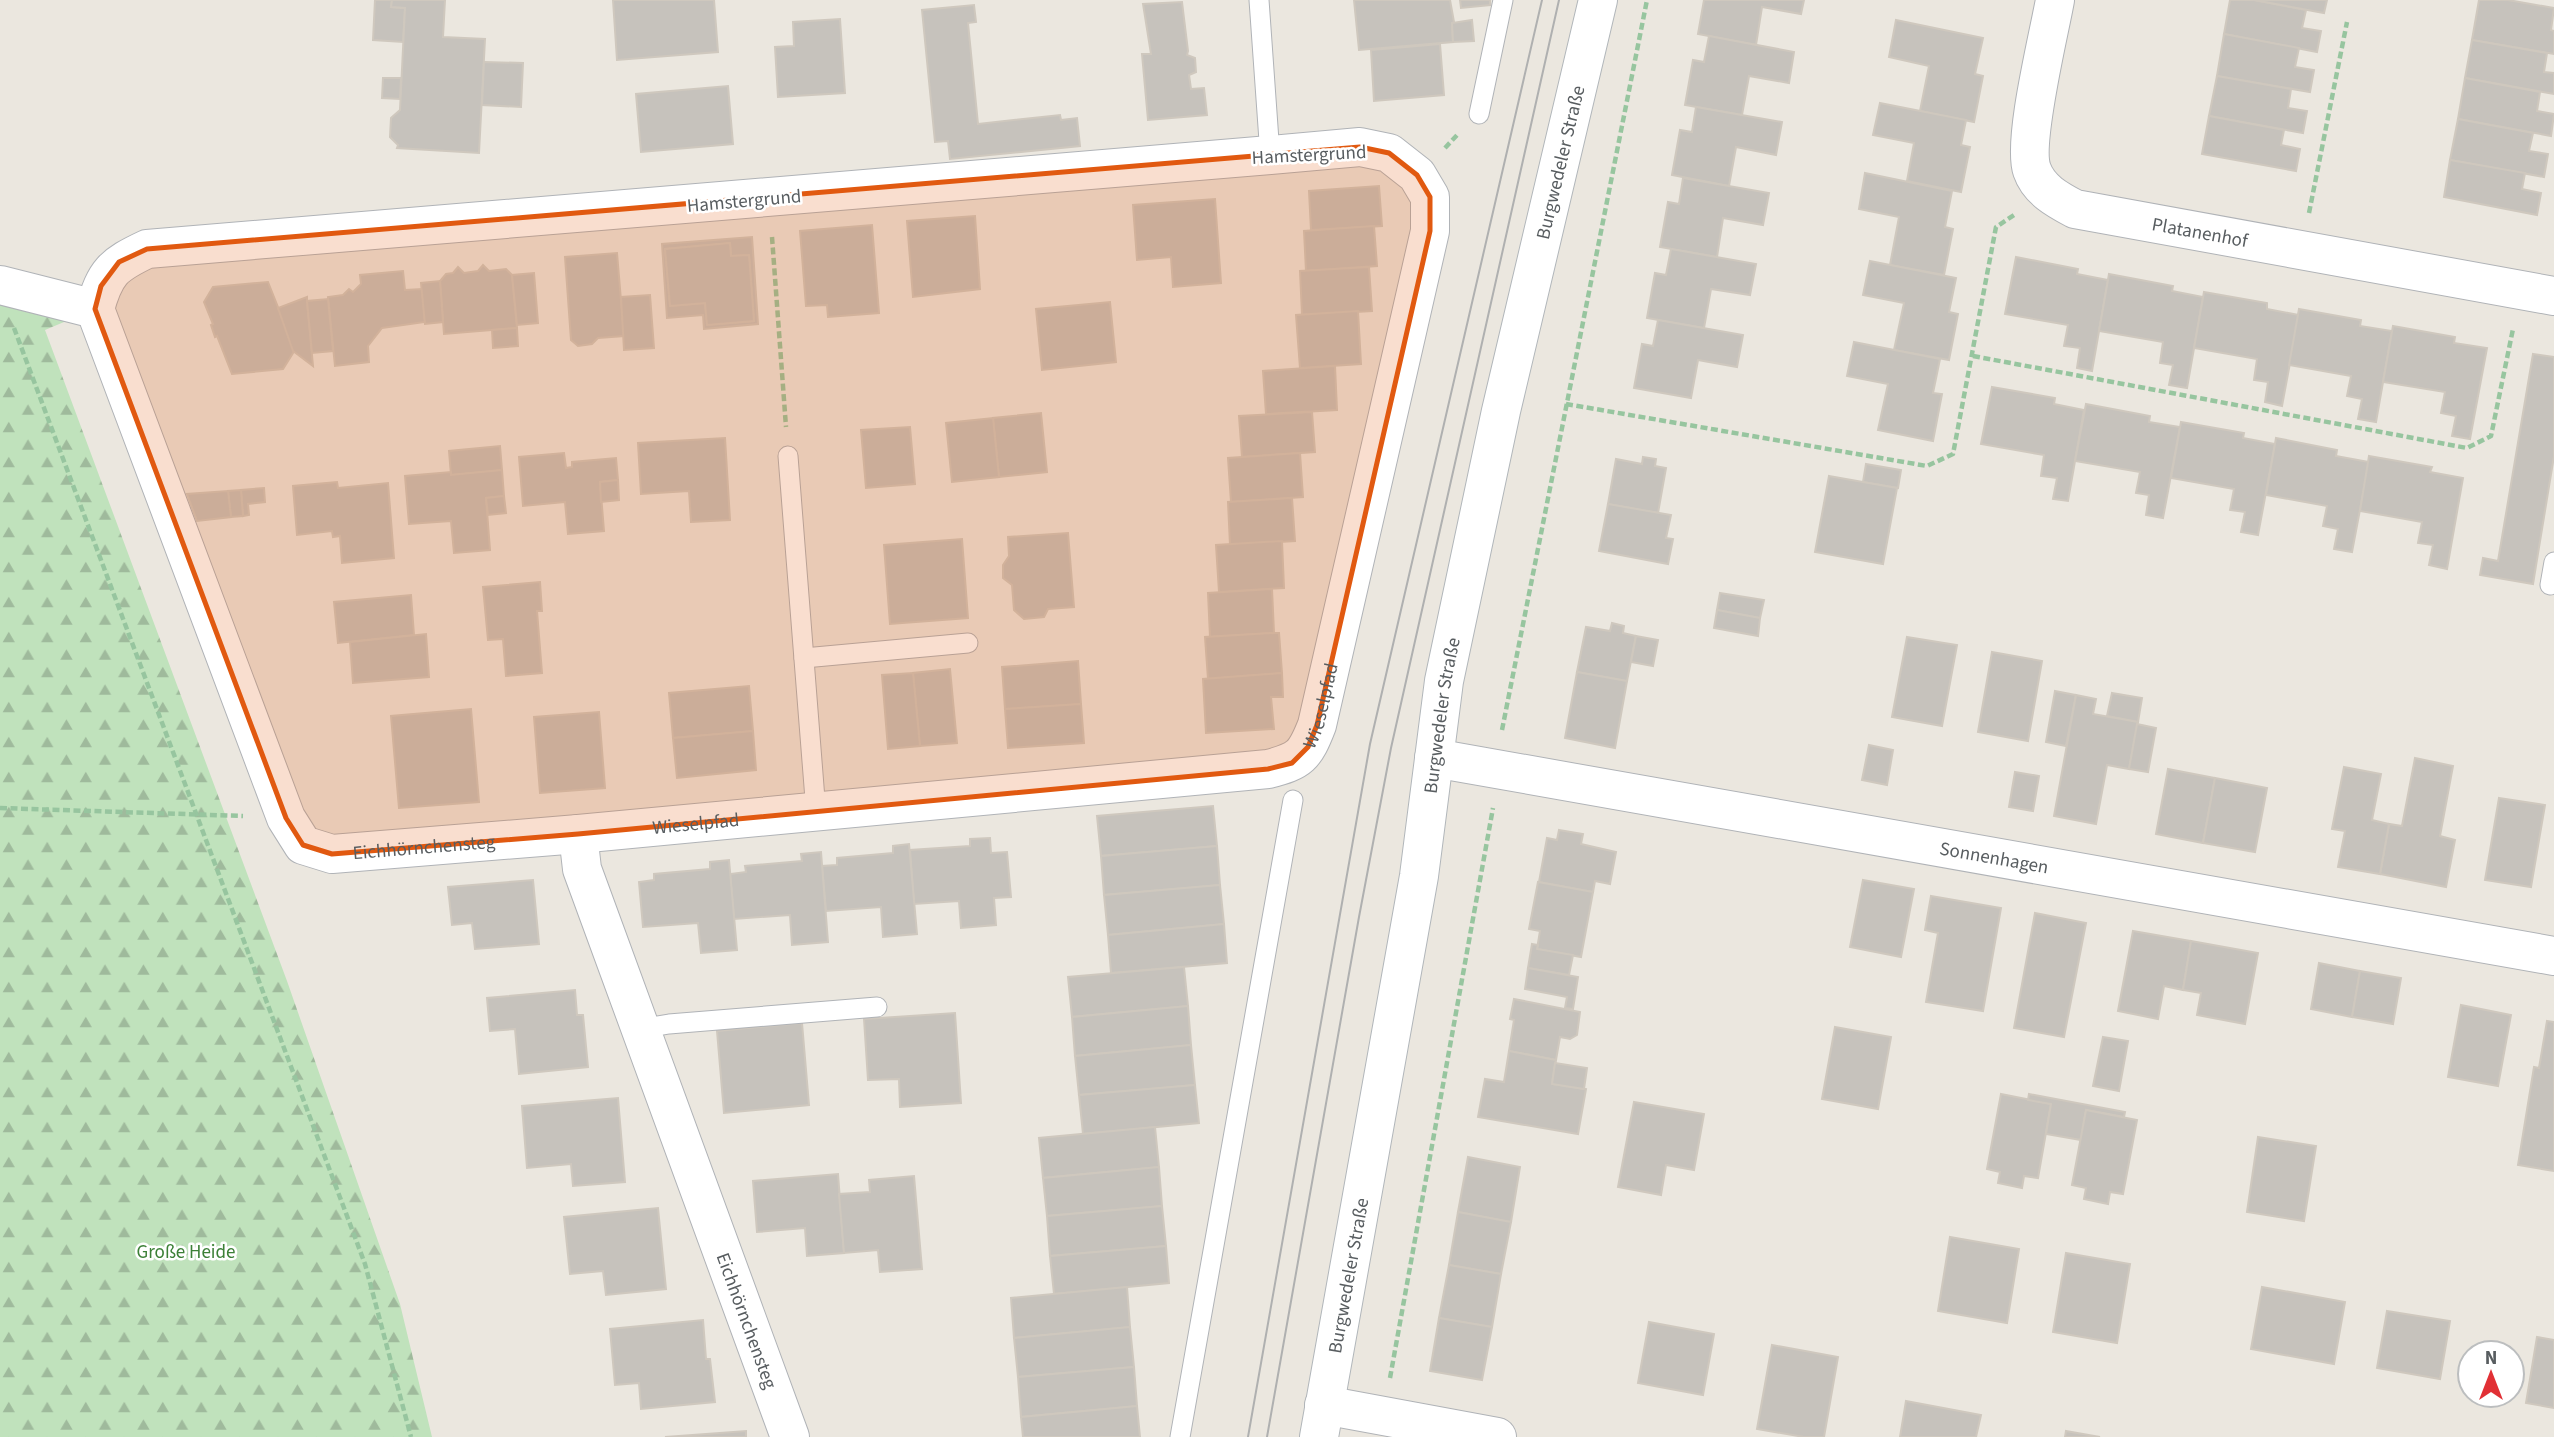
<svg xmlns="http://www.w3.org/2000/svg" width="2554" height="1437" font-family="'Source Sans 3',sans-serif">
<style>
.forest{fill:url(#forest-firs)}
.building{fill:#c6c2bc;stroke:#cfc8be;stroke-width:2;fill-rule:evenodd}
.lines{fill:none;stroke-linecap:round;stroke-linejoin:round}
.service-casing{stroke:#b0b3b7;stroke-width:21}
.minor-casing{stroke:#b0b3b7;stroke-width:40}
.secondary-casing{stroke:#b1b6ba;stroke-width:40}
.path{stroke:#97c59f;stroke-width:4.5;stroke-dasharray:7 3.5;stroke-linecap:butt}
.service{stroke:#fff;stroke-width:19}
.minor{stroke:#fff;stroke-width:38}
.secondary{stroke:#fff;stroke-width:38}
.tram{stroke:#afb0b0;stroke-width:2}
.marked{fill:#e15910;fill-opacity:0.2;stroke:#e15910;stroke-width:5;stroke-linejoin:round}
.labels{text-anchor:middle;stroke-width:5;stroke-linejoin:round;paint-order:stroke}
.street-label{font-size:19px;fill:#585d60;stroke:#fff}
.park-label{font-size:19px;fill:#3c8037;stroke:#fff}
</style>
<defs>
<pattern id="forest-firs" width="22" height="20" patternUnits="userSpaceOnUse" patternTransform="scale(1.75)"><rect width="22" height="20" fill="#c0e2bc"/><path d="M5 1l3.5 6h-7zM16 11l3.5 6h-7z" fill="#9fba9c"/></pattern>
</defs>
<rect width="100%" height="100%" fill="#ebe7df"/>
<polygon class="forest" points="0,285 95,309 45,330 287,981 400,1304 432,1437 0,1437"/>
<g class="building">
<polygon points="375,0 402,0 392,0 391,7 405,8 403,42 373,40"/>
<polygon points="392,0 445,0 443,37 485,39 479,153 397,148 398,145 390,137 391,118 400,110 405,8 391,7"/>
<polygon points="613,0 714,0 718,52 617,60"/>
<polygon points="1354,0 1450,0 1454,22 1452,23 1453,42 1359,50"/>
<polygon points="1460,0 1490,0 1490,5 1461,8"/>
<polygon points="1704,0 1804,0 1801,14 1762,7 1756,45 1698,34"/>
<polygon points="2230,0 2254,0 2306,10 2302,28 2321,31 2317,52 2224,34"/>
<polygon points="2254,0 2327,0 2324,13"/>
<polygon points="2479,0 2508,0 2554,8 2551,30 2554,31 2554,54 2472,40"/>
<polygon points="1182,2 1188,51 1187,55 1195,58 1196,72 1189,75 1191,89 1204,88 1207,115 1148,120 1142,54 1151,54 1143,4"/>
<polygon points="974,5 976,22 968,23 978,124 1060,115 1061,120 1077,118 1080,146 950,159 948,141 935,142 922,10"/>
<polygon points="840,19 845,93 778,97 775,47 794,46 793,22"/>
<polygon points="1472,20 1474,41 1453,42 1452,23"/>
<polygon points="1896,20 1983,38 1975,74 1983,76 1974,122 1920,111 1929,66 1889,57"/>
<polygon points="2224,34 2299,48 2295,67 2314,70 2310,92 2217,76"/>
<polygon points="1709,36 1794,52 1789,83 1749,76 1742,115 1685,105 1693,60 1704,62"/>
<polygon points="2472,40 2547,53 2544,72 2554,73 2554,94 2465,78"/>
<polygon points="1440,44 1444,95 1374,101 1371,50"/>
<polygon points="484,62 523,63 521,107 482,105"/>
<polygon points="2217,76 2291,89 2288,108 2307,111 2303,133 2209,116"/>
<polygon points="383,78 401,78 400,99 382,98"/>
<polygon points="2465,78 2540,92 2537,111 2554,114 2551,136 2458,119"/>
<polygon points="728,86 733,144 641,152 636,94"/>
<polygon points="1880,103 1966,120 1961,145 1970,147 1961,192 1907,181 1914,143 1873,135"/>
<polygon points="1696,107 1782,122 1776,155 1736,147 1729,186 1672,175 1680,130 1692,132"/>
<polygon points="2209,116 2284,130 2281,145 2300,149 2296,171 2202,154"/>
<polygon points="2458,119 2533,133 2529,151 2548,154 2544,177 2450,160"/>
<polygon points="2450,160 2525,173 2522,189 2541,193 2537,215 2444,197"/>
<polygon points="1865,173 1952,191 1945,227 1953,229 1944,275 1890,265 1899,217 1859,209"/>
<polygon points="1683,178 1769,193 1763,225 1723,218 1717,257 1660,247 1668,202 1679,204"/>
<polygon points="1379,186 1382,226 1311,230 1309,191"/>
<polygon points="1215,199 1221,283 1173,287 1171,257 1137,260 1133,205"/>
<polygon points="975,216 980,289 913,297 907,221"/>
<polygon points="872,225 879,313 828,317 827,305 806,306 800,231"/>
<polygon points="1374,226 1377,266 1306,271 1304,231"/>
<path d="M752,237L758,324L704,329L703,315L667,318L662,244ZM730,243L731,256L749,255L754,321L707,325L705,303L670,306L665,249Z"/>
<polygon points="730,243 731,256 749,255 754,321 707,325 705,303 670,306 665,249"/>
<polygon points="1671,249 1756,264 1750,295 1711,289 1704,328 1647,318 1655,273 1666,275"/>
<polygon points="617,253 624,336 598,338 592,344 578,346 571,340 565,257"/>
<polygon points="2016,257 2078,269 2077,274 2108,280 2092,371 2077,368 2080,348 2064,346 2068,325 2005,314"/>
<polygon points="1870,261 1956,278 1949,312 1958,314 1949,360 1894,350 1904,303 1863,295"/>
<polygon points="483,265 489,271 506,269 512,275 517,328 444,334 440,281 446,274 453,273 458,267 464,273 478,271"/>
<polygon points="1369,267 1372,311 1302,315 1300,271"/>
<polygon points="403,271 405,290 422,289 425,322 382,328 368,346 369,362 335,366 328,297 343,295 349,289 353,292 361,284 360,275"/>
<polygon points="534,273 538,323 517,325 512,275"/>
<polygon points="2109,274 2173,286 2172,291 2203,297 2187,388 2169,385 2173,365 2160,363 2163,342 2099,331"/>
<polygon points="440,281 443,322 425,324 421,283"/>
<polygon points="268,282 295,350 283,369 232,374 217,336 215,337 211,325 213,324 204,302 213,287"/>
<polygon points="2204,292 2267,303 2267,309 2299,315 2282,406 2265,402 2268,382 2254,380 2257,359 2194,348"/>
<polygon points="650,295 654,348 624,350 621,297"/>
<polygon points="307,297 307,301 313,366 293,351 278,308"/>
<polygon points="328,299 333,351 312,353 307,301"/>
<polygon points="1110,302 1116,362 1042,370 1036,309"/>
<polygon points="2299,309 2361,320 2360,326 2392,331 2376,422 2358,419 2362,399 2347,396 2351,376 2289,365"/>
<polygon points="1358,311 1361,364 1300,368 1296,315"/>
<polygon points="1658,320 1743,335 1737,367 1698,360 1691,398 1634,388 1642,344 1653,346"/>
<polygon points="2393,326 2455,337 2454,343 2487,348 2470,439 2452,436 2456,416 2441,413 2445,392 2383,382"/>
<polygon points="517,328 518,346 493,348 492,330"/>
<polygon points="1854,342 1940,359 1933,393 1942,394 1933,441 1878,430 1888,384 1847,376"/>
<polygon points="2533,354 2554,357 2554,456 2533,584 2480,575 2483,558 2498,561"/>
<polygon points="1335,366 1337,410 1266,414 1263,371"/>
<polygon points="1992,387 2055,398 2054,404 2084,410 2068,501 2053,499 2057,478 2041,476 2044,455 1981,444"/>
<polygon points="2086,404 2150,416 2149,422 2180,427 2163,518 2146,515 2149,495 2136,493 2140,472 2075,461"/>
<polygon points="1312,412 1315,452 1242,457 1239,416"/>
<polygon points="1041,413 1047,472 999,477 993,418"/>
<polygon points="993,418 999,477 952,482 946,423"/>
<polygon points="2181,422 2244,433 2243,438 2275,444 2258,535 2241,532 2245,512 2230,510 2234,489 2171,478"/>
<polygon points="910,427 915,484 866,488 861,430"/>
<polygon points="725,438 730,520 691,522 689,491 641,494 638,443"/>
<polygon points="2276,438 2337,450 2336,456 2369,462 2352,552 2334,549 2338,529 2323,526 2327,506 2266,495"/>
<polygon points="500,446 502,470 451,475 449,451"/>
<polygon points="564,453 566,468 572,467 572,462 616,458 618,480 600,482 604,531 568,534 565,502 523,506 519,457"/>
<polygon points="1300,453 1303,497 1231,502 1228,458"/>
<polygon points="2369,456 2432,467 2430,472 2463,478 2447,569 2429,565 2433,545 2418,543 2422,522 2360,511"/>
<polygon points="1643,457 1656,459 1655,466 1666,468 1658,513 1608,504 1616,459 1642,464"/>
<polygon points="1866,464 1901,470 1898,488 1863,482"/>
<polygon points="502,470 504,496 486,498 490,550 454,553 451,521 409,524 405,476 451,472 451,475"/>
<polygon points="1829,476 1897,488 1883,564 1815,552"/>
<polygon points="618,480 619,500 601,502 600,482"/>
<polygon points="337,482 338,488 388,483 394,558 342,563 340,536 333,537 332,531 297,535 293,486"/>
<polygon points="264,488 265,502 248,504 249,515 243,516 241,490"/>
<polygon points="241,490 243,516 231,517 228,491"/>
<polygon points="228,491 231,517 197,521 187,494"/>
<polygon points="504,496 506,513 488,515 486,498"/>
<polygon points="1292,498 1295,541 1230,545 1228,502"/>
<polygon points="1608,504 1671,515 1666,538 1673,539 1668,564 1599,551"/>
<polygon points="1068,533 1074,607 1048,609 1044,617 1024,619 1014,610 1012,585 1003,578 1003,565 1009,556 1008,537"/>
<polygon points="962,539 968,618 890,624 884,545"/>
<polygon points="1282,541 1284,588 1219,592 1216,545"/>
<polygon points="540,582 542,611 537,611 542,673 506,676 503,639 488,640 483,587"/>
<polygon points="1272,589 1274,633 1210,637 1208,593"/>
<polygon points="1720,593 1764,600 1760,618 1717,610"/>
<polygon points="411,595 414,635 338,643 334,602"/>
<polygon points="1717,610 1760,618 1758,636 1714,628"/>
<polygon points="1612,623 1624,626 1623,633 1636,636 1627,681 1577,672 1586,627 1610,631"/>
<polygon points="1274,633 1279,633 1282,673 1208,679 1205,637"/>
<polygon points="426,634 429,677 353,683 350,642"/>
<polygon points="1636,636 1658,640 1653,666 1631,662"/>
<polygon points="1907,637 1957,645 1942,726 1892,717"/>
<polygon points="1992,652 2042,661 2028,741 1978,732"/>
<polygon points="1078,661 1081,704 1005,709 1002,667"/>
<polygon points="950,669 957,743 920,746 913,673"/>
<polygon points="1577,672 1627,681 1615,748 1565,738"/>
<polygon points="913,673 920,746 888,749 882,675"/>
<polygon points="1282,673 1283,697 1271,697 1274,729 1206,733 1203,679"/>
<polygon points="749,686 753,731 673,738 669,693"/>
<polygon points="2055,691 2076,695 2066,746 2046,742"/>
<polygon points="2112,693 2142,698 2138,722 2107,716"/>
<polygon points="2076,695 2096,699 2093,714 2138,722 2129,769 2107,765 2096,824 2054,816"/>
<polygon points="1081,704 1084,743 1008,748 1005,709"/>
<polygon points="471,709 479,802 399,808 391,716"/>
<polygon points="599,712 605,788 540,793 534,717"/>
<polygon points="2137,724 2156,728 2148,772 2129,769"/>
<polygon points="753,731 756,770 677,778 673,738"/>
<polygon points="1869,745 1893,750 1887,785 1862,780"/>
<polygon points="2415,758 2453,766 2440,836 2455,840 2446,887 2380,874 2389,824 2402,826"/>
<polygon points="2344,767 2381,774 2372,820 2389,824 2380,874 2338,867 2345,831 2332,829"/>
<polygon points="2168,769 2215,778 2203,843 2156,834"/>
<polygon points="2015,772 2039,776 2033,811 2009,807"/>
<polygon points="2215,778 2267,788 2255,852 2203,843"/>
<polygon points="2499,798 2545,805 2531,887 2485,880"/>
<polygon points="1213,806 1217,846 1101,856 1097,816"/>
<polygon points="1559,830 1583,834 1581,844 1616,852 1610,884 1595,881 1593,892 1539,882 1547,838 1557,840"/>
<polygon points="990,838 991,853 1007,852 1011,897 994,898 996,925 961,928 959,901 914,904 910,850 970,846 970,839"/>
<polygon points="909,844 917,934 883,937 881,907 826,911 822,866 837,865 837,858 893,853 893,846"/>
<polygon points="1217,846 1220,885 1104,895 1101,856"/>
<polygon points="821,852 828,942 792,945 790,915 734,919 730,874 746,872 745,866 802,861 801,854"/>
<polygon points="729,860 737,950 701,953 698,923 643,927 639,882 654,880 654,874 710,869 710,862"/>
<polygon points="533,880 539,944 475,949 472,923 452,925 448,887"/>
<polygon points="1863,880 1914,889 1901,957 1850,947"/>
<polygon points="1538,882 1593,892 1581,957 1537,949 1540,931 1529,929"/>
<polygon points="1220,885 1224,924 1108,935 1104,895"/>
<polygon points="1931,896 2001,908 1983,1011 1926,1002 1938,933 1925,930"/>
<polygon points="2035,913 2086,923 2064,1037 2014,1028"/>
<polygon points="1224,924 1227,963 1111,973 1108,935"/>
<polygon points="2133,931 2191,941 2183,990 2164,986 2158,1019 2118,1011"/>
<polygon points="2191,941 2258,953 2245,1024 2197,1015 2201,993 2183,990"/>
<polygon points="1532,944 1538,945 1537,949 1573,955 1569,975 1528,968"/>
<polygon points="2319,963 2360,971 2352,1017 2311,1009"/>
<polygon points="1184,967 1188,1006 1072,1017 1068,977"/>
<polygon points="1528,968 1578,977 1573,1009 1565,1008 1567,997 1525,989"/>
<polygon points="2360,971 2401,978 2393,1024 2352,1017"/>
<polygon points="575,990 577,1015 583,1015 588,1067 519,1074 515,1029 490,1031 487,998"/>
<polygon points="1514,999 1580,1012 1577,1035 1570,1039 1560,1037 1556,1060 1509,1051 1514,1020 1510,1019"/>
<polygon points="2461,1005 2511,1015 2498,1086 2448,1077"/>
<polygon points="1188,1006 1191,1045 1075,1056 1072,1017"/>
<polygon points="955,1013 961,1103 900,1107 899,1079 868,1080 864,1019"/>
<polygon points="2547,1021 2554,1022 2554,1171 2518,1165 2534,1067 2539,1068"/>
<polygon points="802,1023 809,1105 724,1113 717,1031"/>
<polygon points="1835,1027 1891,1037 1878,1109 1822,1099"/>
<polygon points="2103,1037 2128,1041 2119,1091 2093,1086"/>
<polygon points="1191,1045 1195,1085 1079,1095 1075,1056"/>
<polygon points="1509,1051 1556,1060 1552,1084 1586,1089 1578,1134 1478,1117 1485,1079 1504,1082"/>
<polygon points="1555,1063 1587,1068 1584,1089 1552,1084"/>
<polygon points="1195,1085 1199,1123 1083,1134 1079,1095"/>
<polygon points="2001,1094 2051,1104 2038,1178 2024,1176 2022,1188 1998,1183 2000,1172 1987,1169"/>
<polygon points="2029,1094 2125,1112 2124,1117 2086,1110 2081,1140 2046,1134 2051,1104 2028,1100"/>
<polygon points="618,1098 625,1182 573,1186 571,1164 527,1168 522,1106"/>
<polygon points="1634,1102 1704,1114 1694,1170 1666,1165 1661,1195 1618,1187"/>
<polygon points="2086,1110 2137,1120 2123,1194 2110,1192 2108,1204 2084,1199 2086,1188 2072,1185"/>
<polygon points="1155,1127 1159,1167 1043,1178 1039,1138"/>
<polygon points="2258,1137 2316,1146 2304,1221 2247,1212"/>
<polygon points="1468,1157 1520,1167 1511,1222 1458,1212"/>
<polygon points="1159,1167 1162,1206 1047,1216 1043,1178"/>
<polygon points="838,1174 844,1253 807,1256 805,1228 757,1232 753,1181"/>
<polygon points="914,1176 922,1269 880,1272 878,1250 844,1253 839,1194 870,1192 869,1180"/>
<polygon points="1162,1206 1166,1246 1050,1256 1047,1216"/>
<polygon points="658,1208 666,1289 606,1295 603,1271 570,1274 564,1217"/>
<polygon points="1458,1212 1511,1222 1501,1274 1449,1265"/>
<polygon points="1950,1237 2019,1249 2007,1323 1938,1311"/>
<polygon points="1166,1246 1169,1283 1054,1294 1050,1256"/>
<polygon points="2066,1253 2130,1264 2117,1343 2053,1332"/>
<polygon points="1449,1265 1501,1274 1492,1327 1439,1318"/>
<polygon points="1127,1287 1130,1327 1014,1338 1011,1298"/>
<polygon points="2262,1287 2345,1302 2334,1364 2251,1349"/>
<polygon points="2387,1311 2450,1321 2440,1379 2377,1368"/>
<polygon points="1439,1318 1492,1327 1482,1380 1430,1371"/>
<polygon points="703,1320 706,1359 710,1359 715,1402 641,1409 639,1383 615,1385 610,1329"/>
<polygon points="1649,1322 1714,1334 1703,1395 1638,1383"/>
<polygon points="1130,1327 1134,1367 1018,1377 1014,1338"/>
<polygon points="2537,1337 2554,1340 2554,1408 2526,1403"/>
<polygon points="1772,1345 1838,1357 1824,1437 1804,1437 1757,1429"/>
<polygon points="1134,1367 1137,1406 1021,1417 1018,1377"/>
<polygon points="1906,1401 1981,1415 1976,1437 1900,1437"/>
<polygon points="1137,1406 1140,1437 1023,1437 1021,1417"/>
<polygon points="746,1431 746,1437 665,1437"/>
<polygon points="2066,1431 2100,1437 2065,1437"/>
</g>
<g class="lines">
<defs>
<g id="service">
<polyline points="1259,0 1270,155"/>
<polyline points="1479,114 1503,0"/>
<polyline points="788,456 816,812"/>
<polyline points="2550,585 2554,562"/>
<polyline points="804,658 968,643"/>
<polyline points="640,1029 669,1024 877,1007"/>
<polyline points="1180,1437 1293,800"/>
</g>
<g id="minor">
<path id="s1" d="M2055,0C2049,34 2022,142 2032,170C2039,190 2058,200 2075,209L2554,296"/>
<path id="s2" d="M0,285L95,309L286,818L303,845L332,854L578,834L1268,769C1300,761 1305,756 1317,725L1430,231V197L1417,175L1389,153L1360,147L1270,155L147,249C113,265 105,272 95,309"/>
<path id="s3" d="M1434,758L2554,956"/>
<path id="s4" d="M578,834L582,869L790,1437"/>
<polyline points="1324,1405 1497,1437"/>
</g>
<g id="secondary">
<path id="s5" d="M1319,1437L1419,876L1444,681L1501,411L1598,0"/>
</g>
</defs>
<use href="#service" class="service-casing"/>
<use href="#minor" class="minor-casing"/>
<use href="#secondary" class="secondary-casing"/>
<g class="path">
<polyline points="1445,148 1458,134"/>
<polyline points="2309,213 2347,22"/>
<polyline points="772,237 786,427"/>
<polyline points="14,328 365,1264 411,1437"/>
<polyline points="1973,356 2467,448 2491,436 2513,329"/>
<polyline points="1566,404 1927,466 1953,454 1996,227 2014,215"/>
<polyline points="1502,730 1647,0"/>
<polyline points="0,808 243,816"/>
<polyline points="1390,1378 1493,808"/>
</g>
<use href="#service" class="service"/>
<use href="#minor" class="minor"/>
<use href="#secondary" class="secondary"/>
<g class="tram">
<polyline points="1248,1437 1370,744 1542,0"/>
<polyline points="1267,1437 1359,917 1391,748 1559,0"/>
</g>
</g>
<path class="marked" d="M1360,147L1389,153L1417,175L1430,197V231L1317,725L1308,747L1292,763L1268,769L578,834L332,854L303,845L286,818L95,309L101,286L119,262L147,249Z"/>
<g class="labels">
<g class="street-label">
<text transform="translate(1309 154) rotate(-3)" y="7">Hamstergrund</text>
<text dy="7" stroke="none"><textPath href="#s5" startOffset="1298">Burgwedeler Straße</textPath></text>
<text transform="translate(744 200) rotate(-5)" y="7">Hamstergrund</text>
<text dy="7" stroke="none"><textPath href="#s1" startOffset="359">Platanenhof</textPath></text>
<text dy="7" stroke="none"><textPath href="#s2" startOffset="1734">Wieselpfad</textPath></text>
<text dy="7" stroke="none"><textPath href="#s5" startOffset="732">Burgwedeler Straße</textPath></text>
<text dy="7" stroke="none"><textPath href="#s2" startOffset="1069">Wieselpfad</textPath></text>
<text dy="7" stroke="none"><textPath href="#s2" startOffset="796">Eichhörnchensteg</textPath></text>
<text dy="7" stroke="none"><textPath href="#s3" startOffset="569">Sonnenhagen</textPath></text>
<text dy="7" stroke="none"><textPath href="#s5" startOffset="164">Burgwedeler Straße</textPath></text>
<text dy="7" stroke="none"><textPath href="#s4" startOffset="516">Eichhörnchensteg</textPath></text>
</g>
<g class="park-label">
<text x="186" y="1258">Große Heide</text>
</g>
</g>
<g transform="translate(2491 1374)"><circle r="33" fill="#ffffff" stroke="#bcbebf" stroke-width="2"/>
<path d="M0-5L12 26L0 18L-12 26Z" fill="#e13035"/>
<text y="-10" font-size="19" font-weight="bold" text-anchor="middle" fill="#585d60">N</text>
</g>
</svg>
